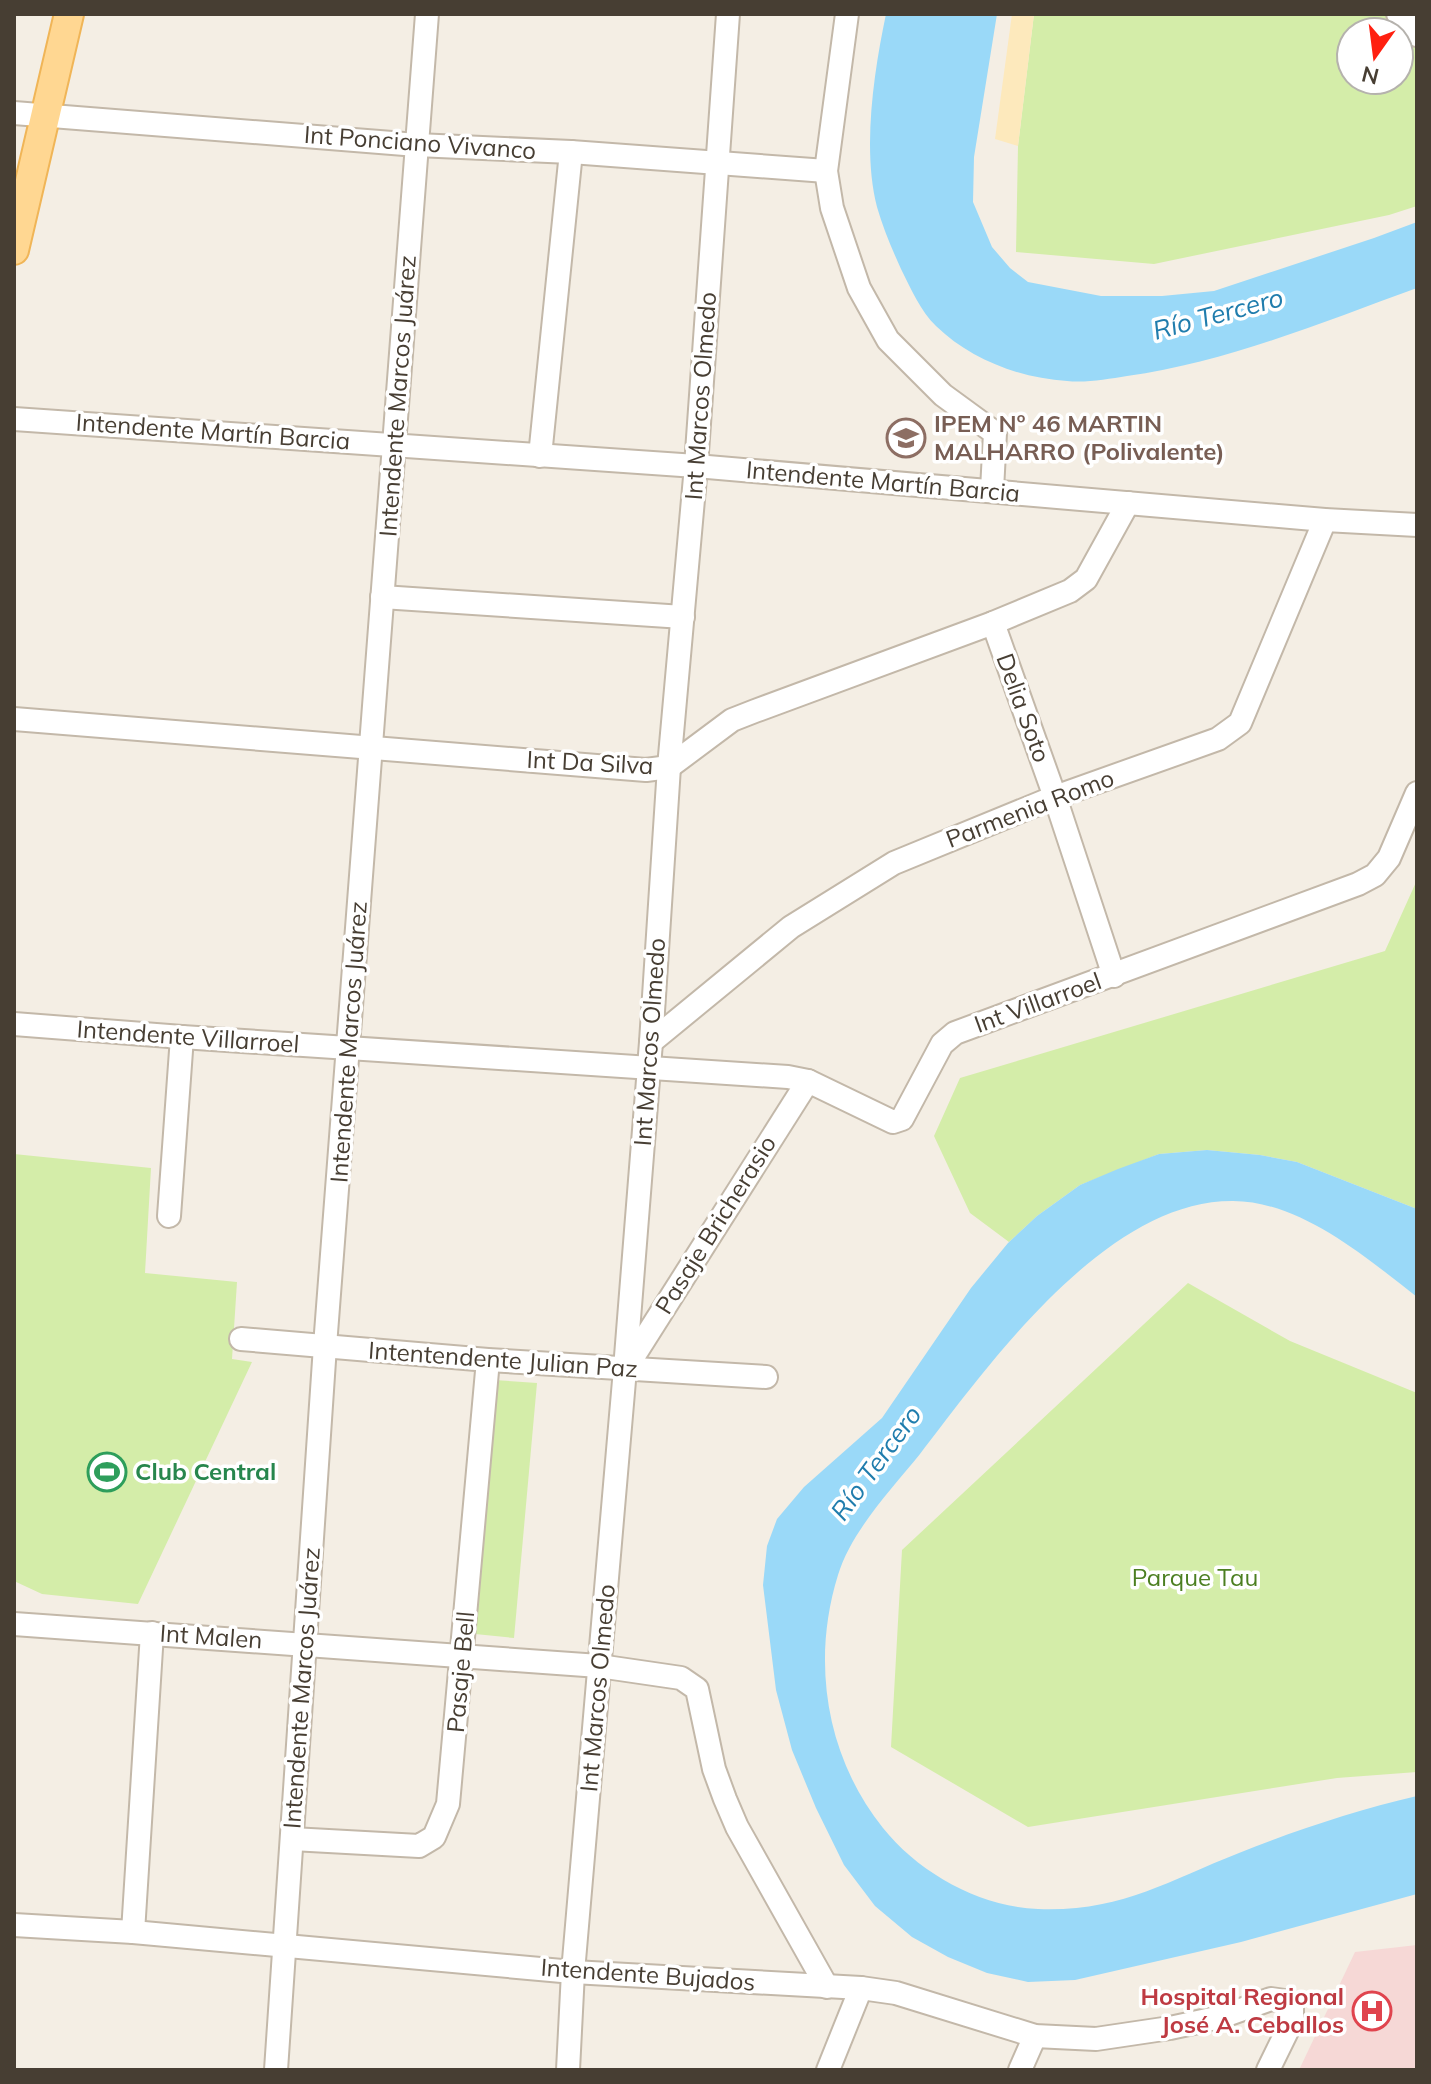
<svg xmlns="http://www.w3.org/2000/svg" width="1431" height="2084" font-family="Mulish,sans-serif">
<style>
.medical{fill:#f6d8d6}
.green{fill:#d4eda9;fill-rule:evenodd}
.sand{fill:#fde9bc}
.water{fill:#9ad9f8}
.lines{fill:none;stroke-linecap:round;stroke-linejoin:round}
.minor-casing{stroke:#c3b8a9;stroke-width:26}
.major-casing{stroke:#f0b557;stroke-width:32}
.minor{stroke:#fff;stroke-width:22}
.major{stroke:#ffd792;stroke-width:28}
.labels{text-anchor:middle;stroke-width:7;stroke-linejoin:round;paint-order:stroke}
.street-label{font-size:24px;fill:#473e33;stroke:#fff}
.education-label{font-size:24px;font-weight:bold;fill:#785e54;stroke:#fff;text-anchor:start}
.leisure-label{font-size:24px;font-weight:bold;fill:#27864d;stroke:#fff;text-anchor:start}
.park-label{font-size:24px;fill:#4c7f21;stroke:#fff}
.health-label{font-size:24px;font-weight:bold;fill:#be3a42;stroke:#fff;text-anchor:end}
.water-label{font-size:26px;font-style:italic;fill:#207dad;stroke:#fff}
</style>
<rect width="100%" height="100%" fill="#f4eee4"/>
<polygon class="medical" points="1417,1945 1417,2070 1299,2070 1355,1952"/>
<g class="green">
<path d="M1034,14H1417V206L1389,215L1154,264L1016,252L1018,146ZM1351,32H1399V80H1351Z"/>
<polygon points="1417,880 1417,1209 1297,1162 1260,1155 1207,1150 1159,1154 1080,1185 1037,1216 1009,1242 970,1213 934,1136 960,1078 1385,951"/>
<polygon points="14,1154 151,1168 145,1273 237,1282 232,1359 252,1362 138,1604 42,1594 14,1581"/>
<polygon points="1188,1283 1290,1341 1417,1393 1417,1772 1337,1778 1028,1827 891,1747 902,1550"/>
<polygon points="494,1380 537,1383 514,1638 475,1634"/>
</g>
<polygon class="sand" points="1012,14 1034,14 1018,146 995,139"/>
<g class="water">
<path d="M886,14H997L974,157L973,202L992,247L1010,268L1028,282L1101,296H1162L1214,291L1374,238L1417,222V288C1323,322 1227,362 1127,376C1108,379 1086,383 1067,381C1019,378 970,359 936,326C921,312 910,287 901,269C892,249 883,228 877,207C862,149 874,71 886,14Z"/>
<path d="M1207,1150L1260,1155L1297,1162L1417,1209V1297C1367,1258 1300,1201 1233,1201C1106,1200 990,1363 920,1454C891,1490 852,1530 838,1575C811,1662 826,1757 883,1828C919,1873 980,1907 1038,1909C1121,1912 1165,1882 1239,1853C1296,1830 1357,1810 1417,1796V1894L1241,1942L1075,1980L1028,1982L987,1973L948,1957L912,1937L875,1906L844,1865L816,1808L792,1750L776,1690L763,1585L767,1546L777,1519L804,1487L882,1418L971,1288L1008,1243L1037,1216L1080,1185L1118,1169L1159,1154Z"/>
</g>
<g class="lines">
<defs>
<g id="minor">
<polyline points="847,14 826,171 832,208 859,288 888,340 943,395 995,433 992,490"/>
<polyline points="1398,14 1417,35"/>
<polyline points="14,113 417,145 571,152 826,171"/>
<polyline points="14,419 696,466 1325,520 1417,525"/>
<polyline points="540,456 571,152"/>
<polyline points="382,597 683,617"/>
<polyline points="993,623 1055,797 1114,976"/>
<polyline points="14,719 646,770 669,767 732,720 755,711 993,623 1070,591 1086,579 1128,503"/>
<polyline points="14,1024 182,1037 788,1077 808,1081 893,1122 902,1119 942,1044 955,1033 1358,884 1375,875 1389,858 1417,793"/>
<polyline points="651,1042 791,927 894,863 1055,797 1218,739 1240,723 1325,520"/>
<polyline points="169,1216 182,1037"/>
<polyline points="241,1339 488,1360 766,1377"/>
<polyline points="628,1365 808,1081"/>
<polyline points="14,1624 599,1666 681,1678 697,1689 714,1769 725,1799 737,1827 827,1987"/>
<polyline points="292,1839 419,1846 434,1837 448,1804 488,1360"/>
<polyline points="14,1925 133,1932 573,1972 861,1988 896,1993 1035,2036 1096,2039 1170,2028 1221,2017 1271,1999 1285,2001 1292,2008 1292,2021 1268,2070"/>
<polyline points="133,1932 152,1633"/>
<polyline points="276,2070 325,1346 427,14"/>
<polyline points="568,2070 573,1972 625,1369 651,1042 669,767 696,466 728,14"/>
<polyline points="828,2070 861,1988"/>
<polyline points="1020,2070 1035,2036"/>
</g>
<polyline id="major" points="14,250 69,14"/>
</defs>
<use href="#minor" class="minor-casing"/>
<use href="#major" class="major-casing"/>
<use href="#minor" class="minor"/>
<use href="#major" class="major"/>
</g>
<defs>
<symbol id="school-ring" viewBox="-11 -11 22 22"><circle r="9.5" fill="#fff" stroke="#8d6e63" stroke-width="1.5"/><path d="M0-5L7-2L0 1L-7-2ZM-4 1L0 2.5L4 1V4Q0 6-4 4Z" fill="#8d6e63"/></symbol>
<symbol id="stadium-ring" viewBox="-11 -11 22 22"><circle r="9.5" fill="#fff" stroke="#2e9e5b" stroke-width="1.5"/><path d="M0-5a6.5 5 0 1 0 0 10a6.5 5 0 1 0 0-10ZM-3.5-1.8h7v3.6h-7Z" fill="#2e9e5b"/></symbol>
<symbol id="hospital-ring" viewBox="-11 -11 22 22"><circle r="9.5" fill="#fff" stroke="#e0444e" stroke-width="1.5"/><path d="M-5-5h3v3.5h4V-5h3V5h-3V1.5h-4V5h-3Z" fill="#e0444e"/></symbol>
</defs>
<g fill-rule="evenodd">
<use href="#school-ring" x="884" y="416" width="44" height="44"/>
<use href="#stadium-ring" x="85" y="1450" width="44" height="44"/>
<use href="#hospital-ring" x="1350" y="1989" width="44" height="44"/>
</g>
<g class="labels">
<g class="street-label">
<text transform="translate(420 143) rotate(4)" y="8">Int Ponciano Vivanco</text>
<text transform="translate(398 396) rotate(-86)" y="8">Intendente Marcos Juárez</text>
<text transform="translate(701 396) rotate(-86)" y="8">Int Marcos Olmedo</text>
<text transform="translate(213 432) rotate(4)" y="8">Intendente Martín Barcia</text>
<text transform="translate(883 482) rotate(5)" y="8">Intendente Martín Barcia</text>
<text transform="translate(1023 708) rotate(70)" y="8">Delia Soto</text>
<text transform="translate(590 763) rotate(3)" y="8">Int Da Silva</text>
<text transform="translate(1030 809) rotate(-21)" y="8">Parmenia Romo</text>
<text transform="translate(1038 1003) rotate(-20)" y="8">Int Villarroel</text>
<text transform="translate(188 1037) rotate(4)" y="8">Intendente Villarroel</text>
<text transform="translate(349 1042) rotate(-86)" y="8">Intendente Marcos Juárez</text>
<text transform="translate(650 1042) rotate(-86)" y="8">Int Marcos Olmedo</text>
<text transform="translate(716 1225) rotate(-58)" y="8">Pasaje Bricherasio</text>
<text transform="translate(503 1360) rotate(4)" y="8">Intentendente Julian Paz</text>
<text transform="translate(211 1637) rotate(4)" y="8">Int Malen</text>
<text transform="translate(461 1672) rotate(-85)" y="8">Pasaje Bell</text>
<text transform="translate(302 1688) rotate(-86)" y="8">Intendente Marcos Juárez</text>
<text transform="translate(598 1688) rotate(-85)" y="8">Int Marcos Olmedo</text>
<text transform="translate(648 1975) rotate(4)" y="8">Intendente Bujados</text>
</g>
<g class="education-label">
<text x="934" y="432">IPEM Nº 46 MARTIN<tspan x="934" dy="28">MALHARRO (Polivalente)</tspan></text>
</g>
<g class="leisure-label">
<text x="135" y="1480">Club Central</text>
</g>
<g class="park-label">
<text x="1195" y="1586">Parque Tau</text>
</g>
<g class="health-label">
<text x="1344" y="2005">Hospital Regional<tspan x="1344" dy="28">José A. Ceballos</tspan></text>
</g>
<g class="water-label">
<text transform="translate(1218 314) rotate(-15)" y="9">Río Tercero</text>
<text transform="translate(876 1463) rotate(-54)" y="9">Río Tercero</text>
</g>
</g>
<rect width="1431" height="2084" fill="none" stroke="#473e33" stroke-width="32"/>
<g transform="translate(1375 56) rotate(194)"><circle r="38" fill="#ffffff" stroke="#b5b2ad" stroke-width="2"/>
<path d="M0-6L14 30L0 20L-14 30Z" fill="#ff2010"/>
<text y="-12" font-size="22" font-weight="bold" text-anchor="middle" fill="#473e33">N</text>
</g>
</svg>
